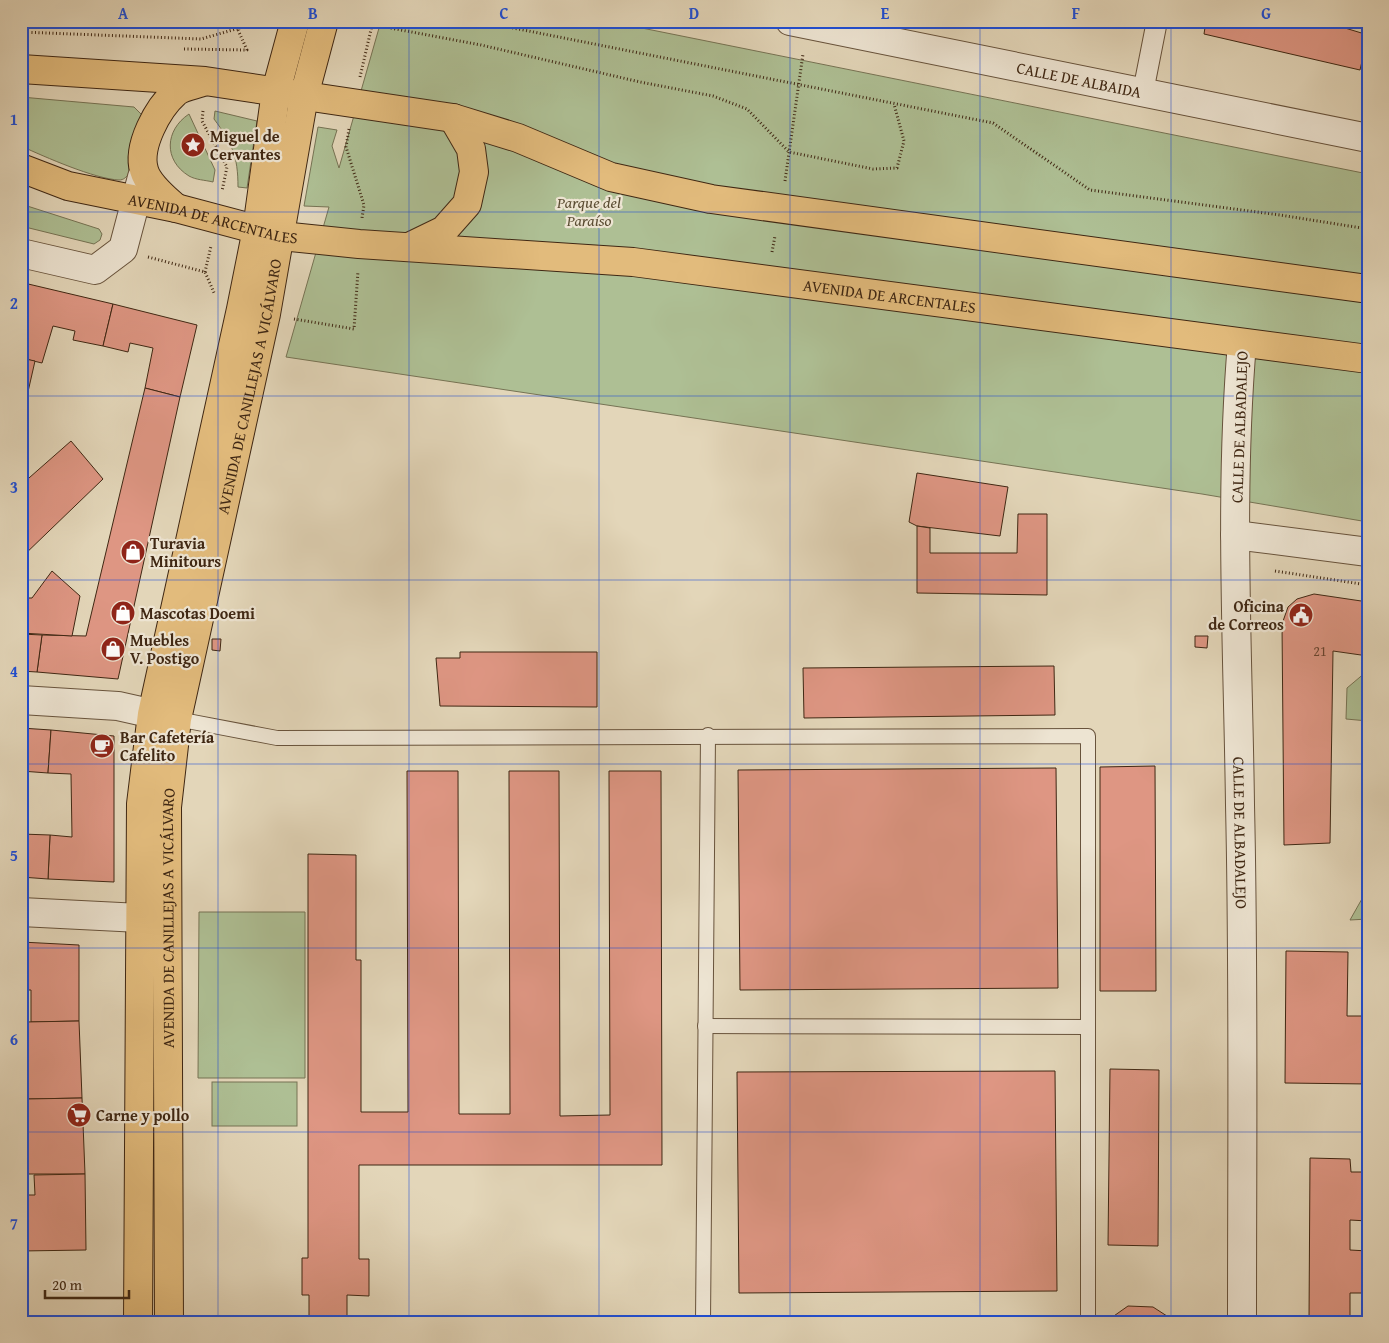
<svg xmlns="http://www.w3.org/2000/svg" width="1389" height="1343" font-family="'Gentium Book Plus',serif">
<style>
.green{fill:#aebf94;stroke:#767354}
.building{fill:#de9683;stroke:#3f2713}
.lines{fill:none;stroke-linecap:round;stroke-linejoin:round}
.service-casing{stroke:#68533c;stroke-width:16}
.pedestrian-casing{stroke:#68533c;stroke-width:22}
.minor-casing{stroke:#68533c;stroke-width:30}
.primary-casing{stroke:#3f2713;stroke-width:30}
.path{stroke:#3f2713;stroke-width:3;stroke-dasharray:1 2.5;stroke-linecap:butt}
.service{stroke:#ede4d2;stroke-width:14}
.pedestrian{stroke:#ede4d2;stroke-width:20}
.minor{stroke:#ede4d2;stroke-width:28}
.primary{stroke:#e2bb7c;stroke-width:28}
.grid{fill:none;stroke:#1d4ed8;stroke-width:1;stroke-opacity:0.55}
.labels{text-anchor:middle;stroke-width:4.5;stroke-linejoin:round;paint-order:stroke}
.number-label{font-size:14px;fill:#67432f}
.street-label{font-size:16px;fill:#3f2713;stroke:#ede4d2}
.poi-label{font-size:16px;font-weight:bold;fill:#3f2713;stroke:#ede4d2;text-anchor:start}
.park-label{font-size:16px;font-style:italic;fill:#5b4d33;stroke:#ede4d2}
.neatline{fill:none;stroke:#1d4ed8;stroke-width:2}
.grid-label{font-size:16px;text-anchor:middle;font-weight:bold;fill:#1d4ed8}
</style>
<rect width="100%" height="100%" fill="#e3d6b9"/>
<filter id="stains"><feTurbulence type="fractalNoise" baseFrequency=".004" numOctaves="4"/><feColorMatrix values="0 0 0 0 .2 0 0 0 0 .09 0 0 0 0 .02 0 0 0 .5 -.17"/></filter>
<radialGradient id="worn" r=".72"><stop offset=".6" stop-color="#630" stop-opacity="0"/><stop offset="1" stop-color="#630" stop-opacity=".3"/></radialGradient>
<g class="green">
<polygon points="381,21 607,21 1368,174 1368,522 1202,494 286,357 329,207 304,206 318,127 337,130 332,146 339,168"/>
<path d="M21,97L134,107L142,115L129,174C126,177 124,180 119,180C95,179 45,157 21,146Z"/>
<path d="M215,111L257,121L247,188L238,187C238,156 232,143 214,119Z"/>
<path d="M189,114L215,170L213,182C205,180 196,180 189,176C163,160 165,130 189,114Z"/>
<polygon points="21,204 99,229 102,234 100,240 94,244 21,226"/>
<polygon points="1366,672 1368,672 1368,721 1346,719 1347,688"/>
<polygon points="1363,897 1368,897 1368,919 1350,920"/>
<polygon points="199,912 305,912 305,1078 198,1078"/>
<rect x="212" y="1082" width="85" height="44"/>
</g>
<g class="building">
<polygon points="1206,21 1347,21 1345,28 1368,35 1360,70 1204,34"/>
<polygon points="24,283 113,304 103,346 73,340 75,331 53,326 42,363 21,358 21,295"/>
<polygon points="113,304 197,325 180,397 145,388 153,348 130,343 128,352 103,346"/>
<polygon points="21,358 35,361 25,405 21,404"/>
<polygon points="145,388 180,397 118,679 37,672 42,635 86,636"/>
<polygon points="71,441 103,479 21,558 21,485"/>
<polygon points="917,473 1008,487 1000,536 917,526 909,522"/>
<polygon points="1018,514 1047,514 1047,595 917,593 917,526 930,528 930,553 1017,553"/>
<polygon points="52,571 80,596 72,636 21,633 21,598 32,598"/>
<polygon points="1314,594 1368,602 1368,656 1333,651 1330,843 1284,845 1282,624 1288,607 1297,599"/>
<polygon points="21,634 42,635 37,672 21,671"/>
<polygon points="1195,636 1208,636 1207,648 1195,647"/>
<polygon points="212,639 221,639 220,651 212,650"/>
<polygon points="460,652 597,652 597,707 440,706 436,658 460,658"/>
<polygon points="1054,666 1055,715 804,718 803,668"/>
<polygon points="21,728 51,730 48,773 21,771"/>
<polygon points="51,730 114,736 114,882 48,879 50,835 72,837 71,774 48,773"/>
<polygon points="1155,766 1156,991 1100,991 1100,767"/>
<polygon points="1056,768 1058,988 740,990 738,770"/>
<polygon points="407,771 458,771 459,1114 510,1114 509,771 559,771 560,1116 610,1115 609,771 661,771 662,1165 359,1165 359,1259 369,1259 369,1296 347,1295 347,1322 309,1322 309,1295 302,1295 302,1258 308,1258 308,854 356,855 356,960 361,960 361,1112 408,1112"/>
<polygon points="21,834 50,835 48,879 21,877"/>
<polygon points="21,942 79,945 79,1021 31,1022 31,990 21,990"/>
<polygon points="1286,951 1348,952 1347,1016 1368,1016 1368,1084 1285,1083"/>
<polygon points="79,1021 82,1098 27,1099 25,1022"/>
<polygon points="1110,1069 1159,1070 1158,1246 1108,1245"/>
<polygon points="1055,1071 1057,1291 739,1293 737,1072"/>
<polygon points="82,1098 85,1174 27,1174 27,1099"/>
<polygon points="1310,1158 1350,1159 1351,1172 1368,1172 1368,1221 1350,1220 1350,1250 1368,1251 1368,1293 1350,1293 1350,1322 1309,1322"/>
<polygon points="85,1174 86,1250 21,1251 21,1195 35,1195 34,1175"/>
<polygon points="1128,1306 1153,1307 1170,1318 1170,1322 1110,1322 1111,1318"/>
</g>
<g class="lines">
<defs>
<g id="service">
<polyline points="177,719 277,738 1088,736 1088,1322"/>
<polyline points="705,1026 1088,1027"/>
<polyline points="703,1322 708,735"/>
</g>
<polyline id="pedestrian" points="1143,92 1157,21"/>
<g id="minor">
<path id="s1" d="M790,21L1368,138"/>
<polyline points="21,253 95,270 123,249 142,177"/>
<path id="s2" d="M1242,343C1229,496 1238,651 1240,805C1244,977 1242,1150 1242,1322"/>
<polyline points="1235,535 1368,552"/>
<polyline points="21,700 118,706 176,719"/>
<polyline points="21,912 140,918"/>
</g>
<g id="primary">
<polyline points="21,69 205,81 453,118 518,138 611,177 711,199 1368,289"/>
<path id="s3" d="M21,168L68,186L176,208L281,236L359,244L633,262L1368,359"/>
<path d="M176,208C165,198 148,185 144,170C137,146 158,108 175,93C181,87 195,85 203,82"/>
<polyline points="411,246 444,230 467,204 474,172 471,149 453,118"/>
<polyline points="138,1322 141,804 152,714 241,309 257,229 276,91 295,21"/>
<path id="s4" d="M169,1322L167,807L177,719L266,314L304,96L324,21"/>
</g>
</defs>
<use href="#service" class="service-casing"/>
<use href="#pedestrian" class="pedestrian-casing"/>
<use href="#minor" class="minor-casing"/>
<use href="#primary" class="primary-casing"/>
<g class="path">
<polyline points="353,21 481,45 640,82 713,96 747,109 789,152 873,169 897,168 904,141 894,104"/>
<polyline points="478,21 993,123 1090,190 1280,215 1368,229"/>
<polyline points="21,32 201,39 243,27 245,21"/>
<polyline points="184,49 247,50 234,21"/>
<polyline points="360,77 373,21"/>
<polyline points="203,111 202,121 227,167 222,191"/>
<polyline points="349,129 346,147 364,205 362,218"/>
<polyline points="785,181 803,54"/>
<polyline points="772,252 775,236"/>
<polyline points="148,257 205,272 215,295"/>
<polyline points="205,272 211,246"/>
<polyline points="294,319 354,329 358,271"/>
<polyline points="1275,571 1368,585"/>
</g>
<use href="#service" class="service"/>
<use href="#pedestrian" class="pedestrian"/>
<use href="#minor" class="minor"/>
<use href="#primary" class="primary"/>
</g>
<path class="grid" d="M218,21V1322M409,21V1322M599,21V1322M790,21V1322M980,21V1322M1171,21V1322M21,212H1368M21,396H1368M21,580H1368M21,764H1368M21,948H1368M21,1132H1368"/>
<defs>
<symbol id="sight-disc" viewBox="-11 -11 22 22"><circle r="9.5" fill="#8f2418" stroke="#ede4d2"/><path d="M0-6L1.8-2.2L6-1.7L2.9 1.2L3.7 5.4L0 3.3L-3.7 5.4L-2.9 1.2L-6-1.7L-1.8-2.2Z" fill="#fff"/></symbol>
<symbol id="shop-disc" viewBox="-11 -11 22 22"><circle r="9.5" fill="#8f2418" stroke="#ede4d2"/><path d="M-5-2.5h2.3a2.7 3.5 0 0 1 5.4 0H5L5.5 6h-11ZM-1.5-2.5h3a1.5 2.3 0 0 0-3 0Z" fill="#fff"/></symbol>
<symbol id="civic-disc" viewBox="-11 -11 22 22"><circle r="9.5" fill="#8f2418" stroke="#ede4d2"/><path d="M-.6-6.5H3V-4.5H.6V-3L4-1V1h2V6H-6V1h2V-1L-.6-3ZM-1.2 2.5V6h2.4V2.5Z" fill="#fff"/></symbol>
<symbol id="cafe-disc" viewBox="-11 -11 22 22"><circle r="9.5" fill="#8f2418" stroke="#ede4d2"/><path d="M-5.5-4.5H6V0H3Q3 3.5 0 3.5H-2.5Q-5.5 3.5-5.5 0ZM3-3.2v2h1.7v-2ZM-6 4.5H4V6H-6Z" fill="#fff"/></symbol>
<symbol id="supermarket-disc" viewBox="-11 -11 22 22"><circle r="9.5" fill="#8f2418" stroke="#ede4d2"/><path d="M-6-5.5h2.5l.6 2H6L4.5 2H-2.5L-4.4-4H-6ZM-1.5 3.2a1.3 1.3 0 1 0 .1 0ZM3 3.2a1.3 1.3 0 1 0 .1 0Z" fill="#fff"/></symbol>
</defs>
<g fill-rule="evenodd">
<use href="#sight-disc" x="179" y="131" width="28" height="28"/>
<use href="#shop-disc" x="119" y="538" width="28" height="28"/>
<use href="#shop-disc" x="109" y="599" width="28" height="28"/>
<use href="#civic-disc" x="1287" y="601" width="28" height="28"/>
<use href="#shop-disc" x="99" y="635" width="28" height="28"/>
<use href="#cafe-disc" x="88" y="732" width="28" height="28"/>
<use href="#supermarket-disc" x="65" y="1101" width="28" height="28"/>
</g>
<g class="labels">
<g class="number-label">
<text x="1320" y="656">21</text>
</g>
<g class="street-label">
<text dy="6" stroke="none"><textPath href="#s1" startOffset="295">CALLE DE ALBAIDA</textPath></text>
<text dy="6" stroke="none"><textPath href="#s3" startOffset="199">AVENIDA DE ARCENTALES</textPath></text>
<text dy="6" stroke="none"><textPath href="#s3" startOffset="881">AVENIDA DE ARCENTALES</textPath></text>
<text dy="6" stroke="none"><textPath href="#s4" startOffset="944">AVENIDA DE CANILLEJAS A VICÁLVARO</textPath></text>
<text transform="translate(1239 427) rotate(-88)" y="6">CALLE DE ALBADALEJO</text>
<text dy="6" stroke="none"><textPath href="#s2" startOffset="490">CALLE DE ALBADALEJO</textPath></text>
<text dy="6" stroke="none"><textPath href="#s4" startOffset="404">AVENIDA DE CANILLEJAS A VICÁLVARO</textPath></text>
</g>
<g class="poi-label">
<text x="210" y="142">Miguel de<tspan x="210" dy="18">Cervantes</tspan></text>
<text x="150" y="549">Turavia<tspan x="150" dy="18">Minitours</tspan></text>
<text x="1284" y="612" text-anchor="end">Oficina<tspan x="1284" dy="18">de Correos</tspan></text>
<text x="140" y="619">Mascotas Doemi</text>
<text x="130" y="646">Muebles<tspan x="130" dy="18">V. Postigo</tspan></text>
<text x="120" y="743">Bar Cafetería<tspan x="120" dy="18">Cafelito</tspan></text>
<text x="96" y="1121">Carne y pollo</text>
</g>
<g class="park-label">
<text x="589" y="208">Parque del<tspan x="589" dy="18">Paraíso</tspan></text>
</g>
</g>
<rect width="1389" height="1343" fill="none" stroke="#e3d6b9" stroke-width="55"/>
<path d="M45 1290v8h84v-8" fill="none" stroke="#3f2713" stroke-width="2.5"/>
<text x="52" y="1290" font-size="15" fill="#3f2713" stroke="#ede4d2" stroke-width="4" paint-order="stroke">20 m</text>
<rect x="28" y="28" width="1334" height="1288" class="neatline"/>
<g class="grid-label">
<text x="123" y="19">A</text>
<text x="313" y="19">B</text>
<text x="504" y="19">C</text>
<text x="694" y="19">D</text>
<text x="885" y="19">E</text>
<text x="1076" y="19">F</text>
<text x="1266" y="19">G</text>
<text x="14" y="125">1</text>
<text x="14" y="309">2</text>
<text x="14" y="493">3</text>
<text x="14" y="677">4</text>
<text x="14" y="861">5</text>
<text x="14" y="1045">6</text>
<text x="14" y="1229">7</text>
</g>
<rect width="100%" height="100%" filter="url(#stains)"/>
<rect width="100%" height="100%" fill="url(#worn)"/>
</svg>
